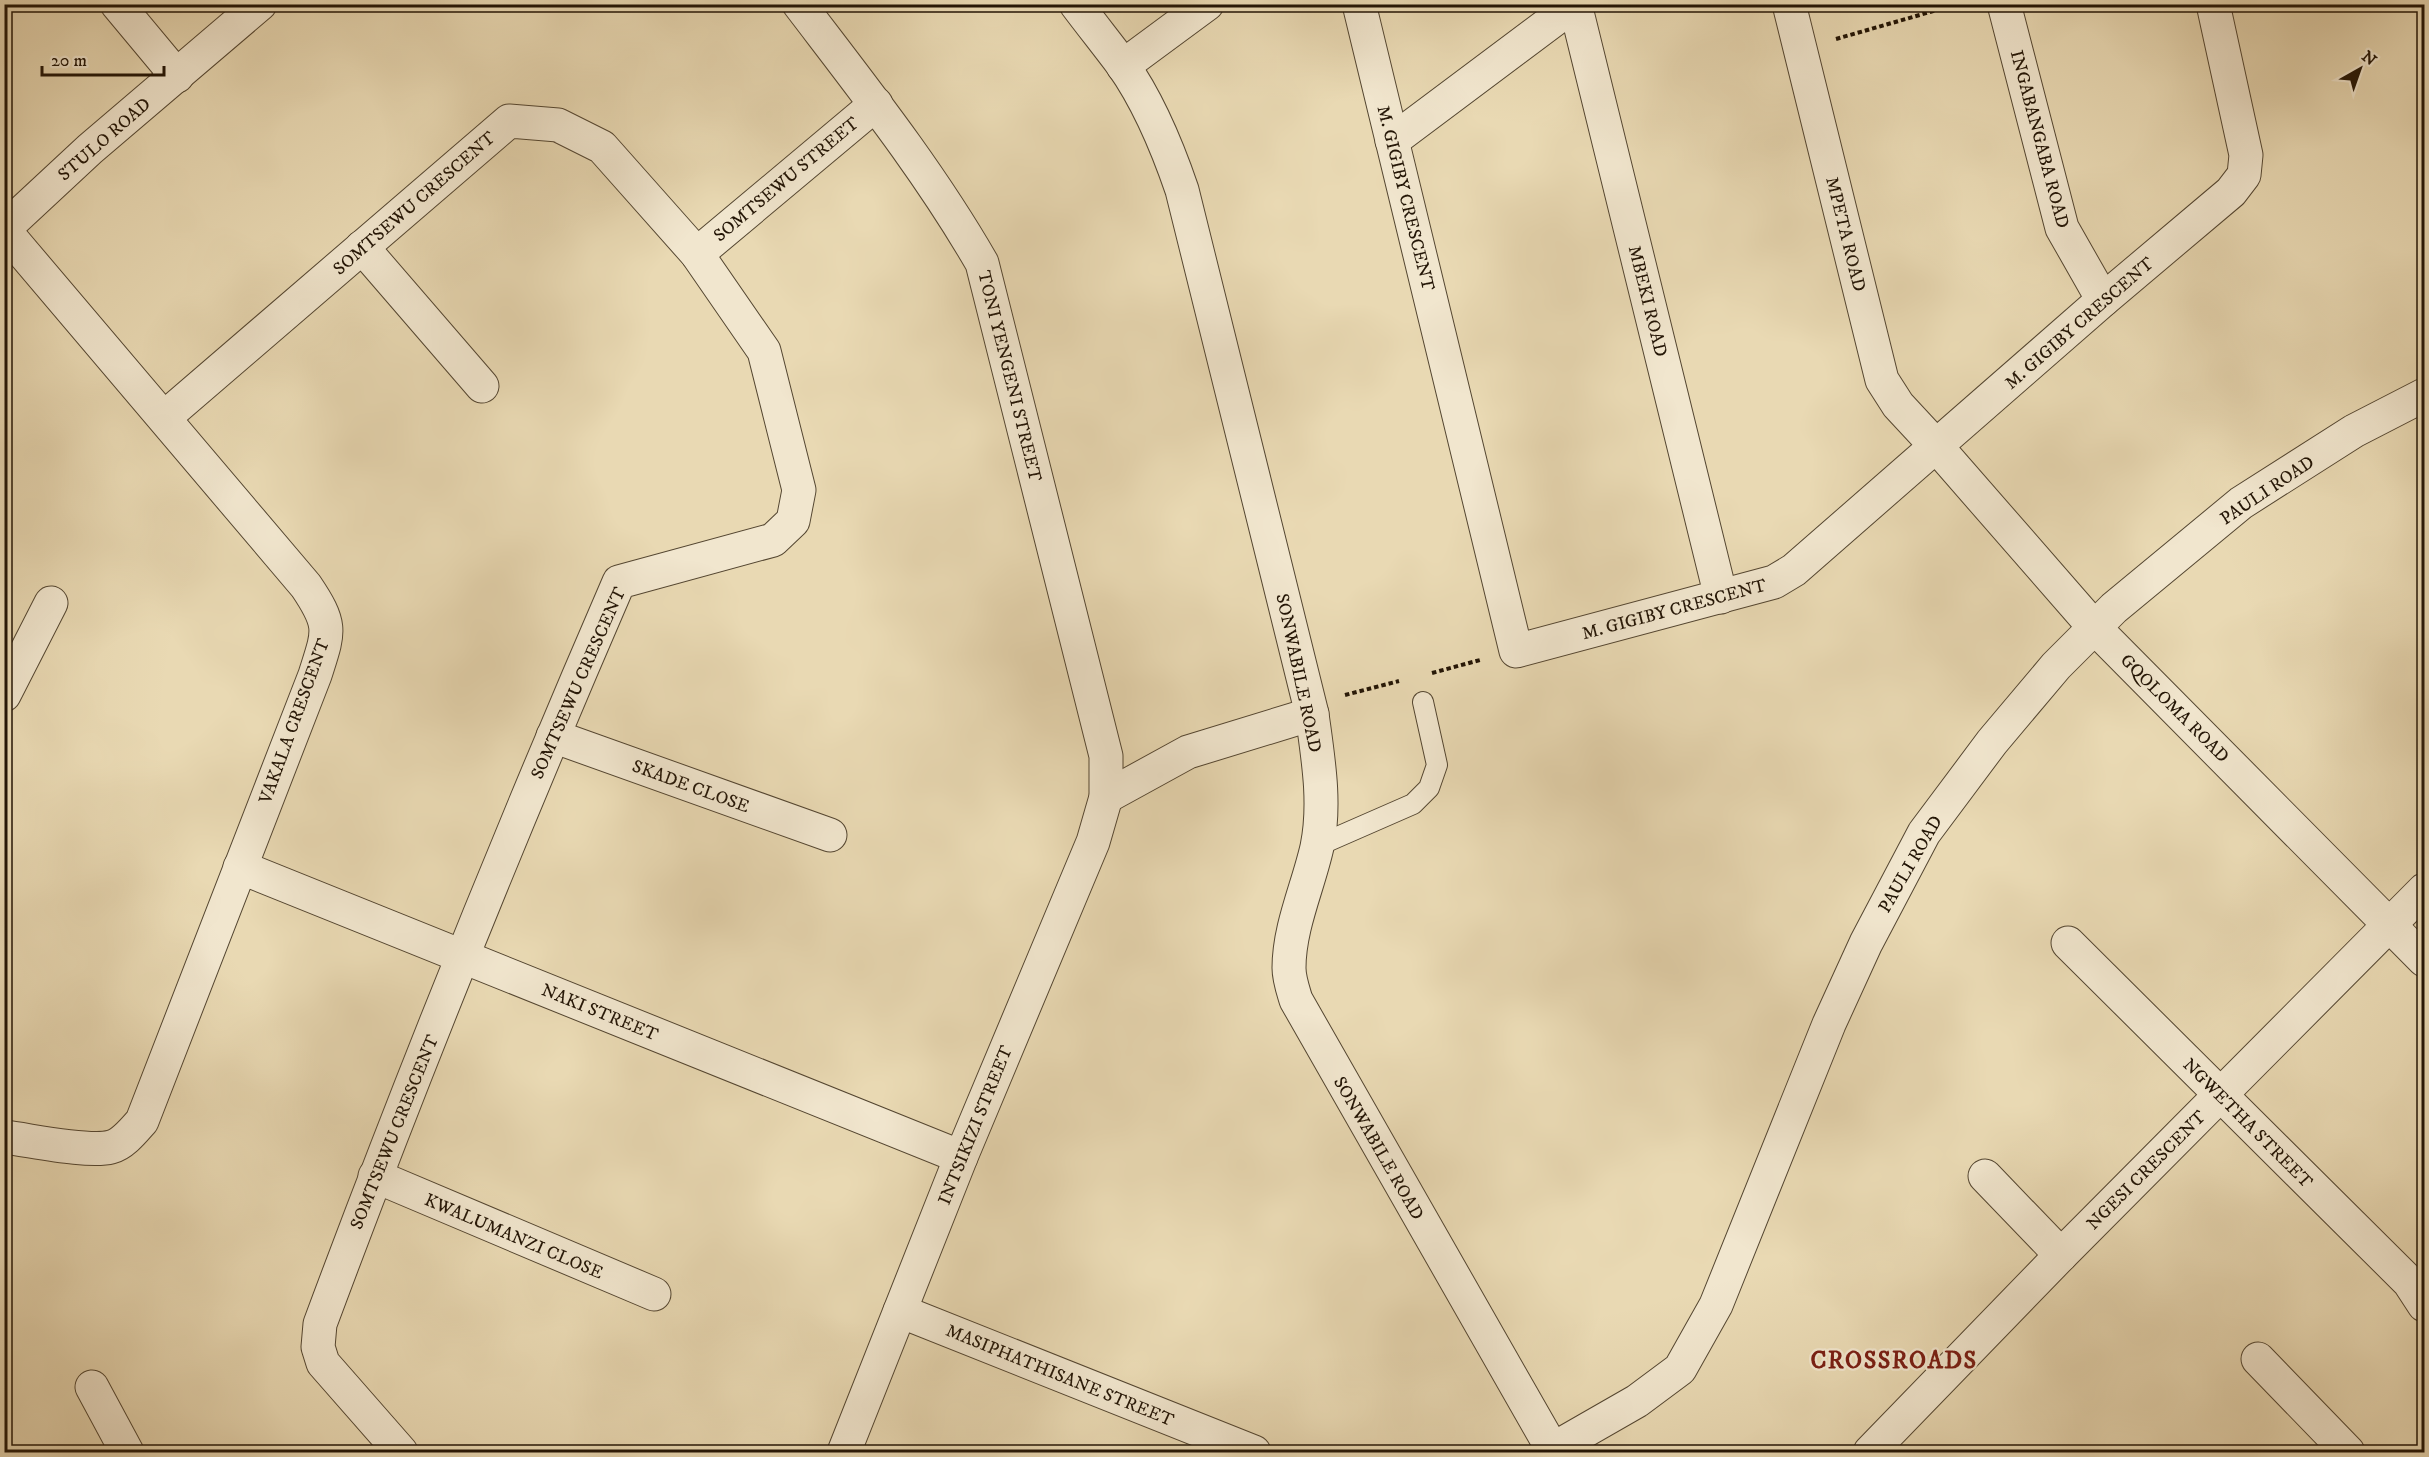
<svg xmlns="http://www.w3.org/2000/svg" width="2429" height="1457" font-family="'IM FELL DW Pica',serif">
<style>
.lines{fill:none;stroke-linecap:round;stroke-linejoin:round}
.service-casing{stroke:#544631;stroke-width:22}
.minor-casing{stroke:#544631;stroke-width:35}
.tertiary-casing{stroke:#544631;stroke-width:35}
.path{stroke:#231506;stroke-width:4;stroke-dasharray:4.5 3;stroke-linecap:butt}
.service{stroke:#f1e6ce;stroke-width:20}
.minor{stroke:#f1e6ce;stroke-width:33}
.tertiary{stroke:#f1e6ce;stroke-width:33}
.labels{text-anchor:middle;stroke-width:4.5;stroke-linejoin:round;paint-order:stroke}
.street-label{font-size:18px;fill:#231506;stroke:#f1e6ce}
.district-label{font-size:24px;font-weight:bold;letter-spacing:1.5px;fill:#7a1f14;stroke:#f1e6ce}
</style>
<rect width="100%" height="100%" fill="#e9d9b3"/>
<filter id="stains"><feTurbulence type="fractalNoise" baseFrequency=".00333" numOctaves="4"/><feColorMatrix values="0 0 0 0 .2 0 0 0 0 .09 0 0 0 0 .02 0 0 0 .5 -.17"/></filter>
<radialGradient id="worn" r=".72"><stop offset=".6" stop-color="#630" stop-opacity="0"/><stop offset="1" stop-color="#630" stop-opacity=".3"/></radialGradient>
<g class="lines">
<defs>
<polyline id="service" points="1317,846 1413,804 1429,788 1437,765 1423,702"/>
<g id="minor">
<polyline points="117,4 177,76"/>
<path d="M799,4C863,88 929,171 982,263L1106,756V797L1093,842L961,1157L844,1452"/>
<polyline points="1359,4 1516,651 1774,582 1794,570 2103,300 2231,192 2244,175 2246,155 2213,4"/>
<polyline points="1575,4 1721,597"/>
<polyline points="1789,4 1882,380 1898,405 1937,447 2094,627 2424,960"/>
<polyline points="2004,4 2062,228 2103,300"/>
<polyline points="1123,66 1207,4"/>
<polyline points="1392,141 1575,4"/>
<path d="M4,230L306,586C333,626 329,631 315,675L142,1121C134,1130 123,1144 111,1147C88,1153 30,1140 4,1137"/>
<polyline points="362,247 482,386"/>
<polyline points="697,254 876,104"/>
<path d="M165,417L509,121L558,125L602,147L697,254L764,351L799,490L793,521L773,540L619,582C513,827 413,1074 320,1324L318,1347L323,1363L401,1452"/>
<polyline points="4,695 51,603"/>
<polyline points="553,736 830,835"/>
<polyline points="1106,797 1188,752 1312,714"/>
<polyline points="240,867 961,1157"/>
<polyline points="2068,943 2409,1282 2424,1305"/>
<polyline points="375,1176 654,1294"/>
<polyline points="1985,1176 2061,1255"/>
<polyline points="900,1311 1254,1452"/>
<polyline points="2258,1359 2348,1452"/>
<polyline points="92,1387 127,1452"/>
<polyline points="1548,1452 1637,1401 1680,1369 1716,1305 1829,1024 1866,943 1924,833 1992,742 2056,666 2114,608 2241,503 2354,431 2424,395"/>
<polyline points="1870,1452 2061,1255 2424,890"/>
</g>
<g id="tertiary">
<path d="M1076,4C1091,24 1107,44 1122,64C1149,102 1167,146 1182,190L1312,714C1318,758 1326,803 1317,847C1308,887 1289,927 1289,968C1289,979 1293,990 1296,1000L1554,1452"/>
<polyline points="4,229 90,149 260,4"/>
</g>
</defs>
<use href="#service" class="service-casing"/>
<use href="#minor" class="minor-casing"/>
<use href="#tertiary" class="tertiary-casing"/>
<g class="path">
<polyline points="1836,39 1958,4"/>
<polyline points="1432,673 1480,660"/>
<polyline points="1345,695 1399,681"/>
</g>
<use href="#service" class="service"/>
<use href="#minor" class="minor"/>
<use href="#tertiary" class="tertiary"/>
</g>
<g class="labels">
<g class="street-label">
<text transform="translate(104 139) rotate(-41)" y="6">STULO ROAD</text>
<text transform="translate(2040 139) rotate(75)" y="6">INGABANGABA ROAD</text>
<text transform="translate(786 179) rotate(-40)" y="6">SOMTSEWU STREET</text>
<text transform="translate(1406 198) rotate(76)" y="6">M. GIGIBY CRESCENT</text>
<text transform="translate(414 203) rotate(-41)" y="6">SOMTSEWU CRESCENT</text>
<text transform="translate(1846 234) rotate(76)" y="6">MPETA ROAD</text>
<text transform="translate(1648 301) rotate(76)" y="6">MBEKI ROAD</text>
<text transform="translate(2079 323) rotate(-41)" y="6">M. GIGIBY CRESCENT</text>
<text transform="translate(1010 376) rotate(76)" y="6">TONI YENGENI STREET</text>
<text transform="translate(2267 490) rotate(-34)" y="6">PAULI ROAD</text>
<text transform="translate(1674 609) rotate(-15)" y="6">M. GIGIBY CRESCENT</text>
<text transform="translate(1299 673) rotate(78)" y="6">SONWABILE ROAD</text>
<text transform="translate(578 683) rotate(-66)" y="6">SOMTSEWU CRESCENT</text>
<text transform="translate(2175 708) rotate(45)" y="6">GQOLOMA ROAD</text>
<text transform="translate(294 721) rotate(-70)" y="6">VAKALA CRESCENT</text>
<text transform="translate(691 786) rotate(20)" y="6">SKADE CLOSE</text>
<text transform="translate(1910 864) rotate(-60)" y="6">PAULI ROAD</text>
<text transform="translate(600 1012) rotate(22)" y="6">NAKI STREET</text>
<text transform="translate(2248 1123) rotate(45)" y="6">NGWETHA STREET</text>
<text transform="translate(975 1125) rotate(-68)" y="6">INTSIKIZI STREET</text>
<text transform="translate(394 1132) rotate(-68)" y="6">SOMTSEWU CRESCENT</text>
<text transform="translate(1379 1148) rotate(60)" y="6">SONWABILE ROAD</text>
<text transform="translate(2146 1170) rotate(-45)" y="6">NGESI CRESCENT</text>
<text transform="translate(514 1236) rotate(23)" y="6">KWALUMANZI CLOSE</text>
<text transform="translate(1060 1375) rotate(22)" y="6">MASIPHATHISANE STREET</text>
</g>
<g class="district-label">
<text x="1894" y="1368">CROSSROADS</text>
</g>
</g>
<rect width="2429" height="1457" fill="none" stroke="#e9d9b3" stroke-width="24"/>
<rect x="6" y="6" width="2417" height="1445" fill="none" stroke="#231506" stroke-width="3"/>
<rect x="12" y="12" width="2405" height="1433" fill="none" stroke="#231506" stroke-width="1.5"/>
<g transform="translate(2360 69) rotate(40)" stroke="#f1e6ce" stroke-width="4.5" paint-order="stroke">
<path d="M0-4.5L10 22L0 15L-10 22Z" fill="#231506"/>
<text y="-9" font-size="16" font-weight="bold" text-anchor="middle" fill="#231506">N</text>
</g>
<path d="M42 66v9h122v-9" fill="none" stroke="#231506" stroke-width="3"/>
<text x="51" y="66" font-size="18" fill="#231506" stroke="#f1e6ce" stroke-width="4.5" paint-order="stroke">20 m</text>
<rect width="100%" height="100%" filter="url(#stains)"/>
<rect width="100%" height="100%" fill="url(#worn)"/>
</svg>
